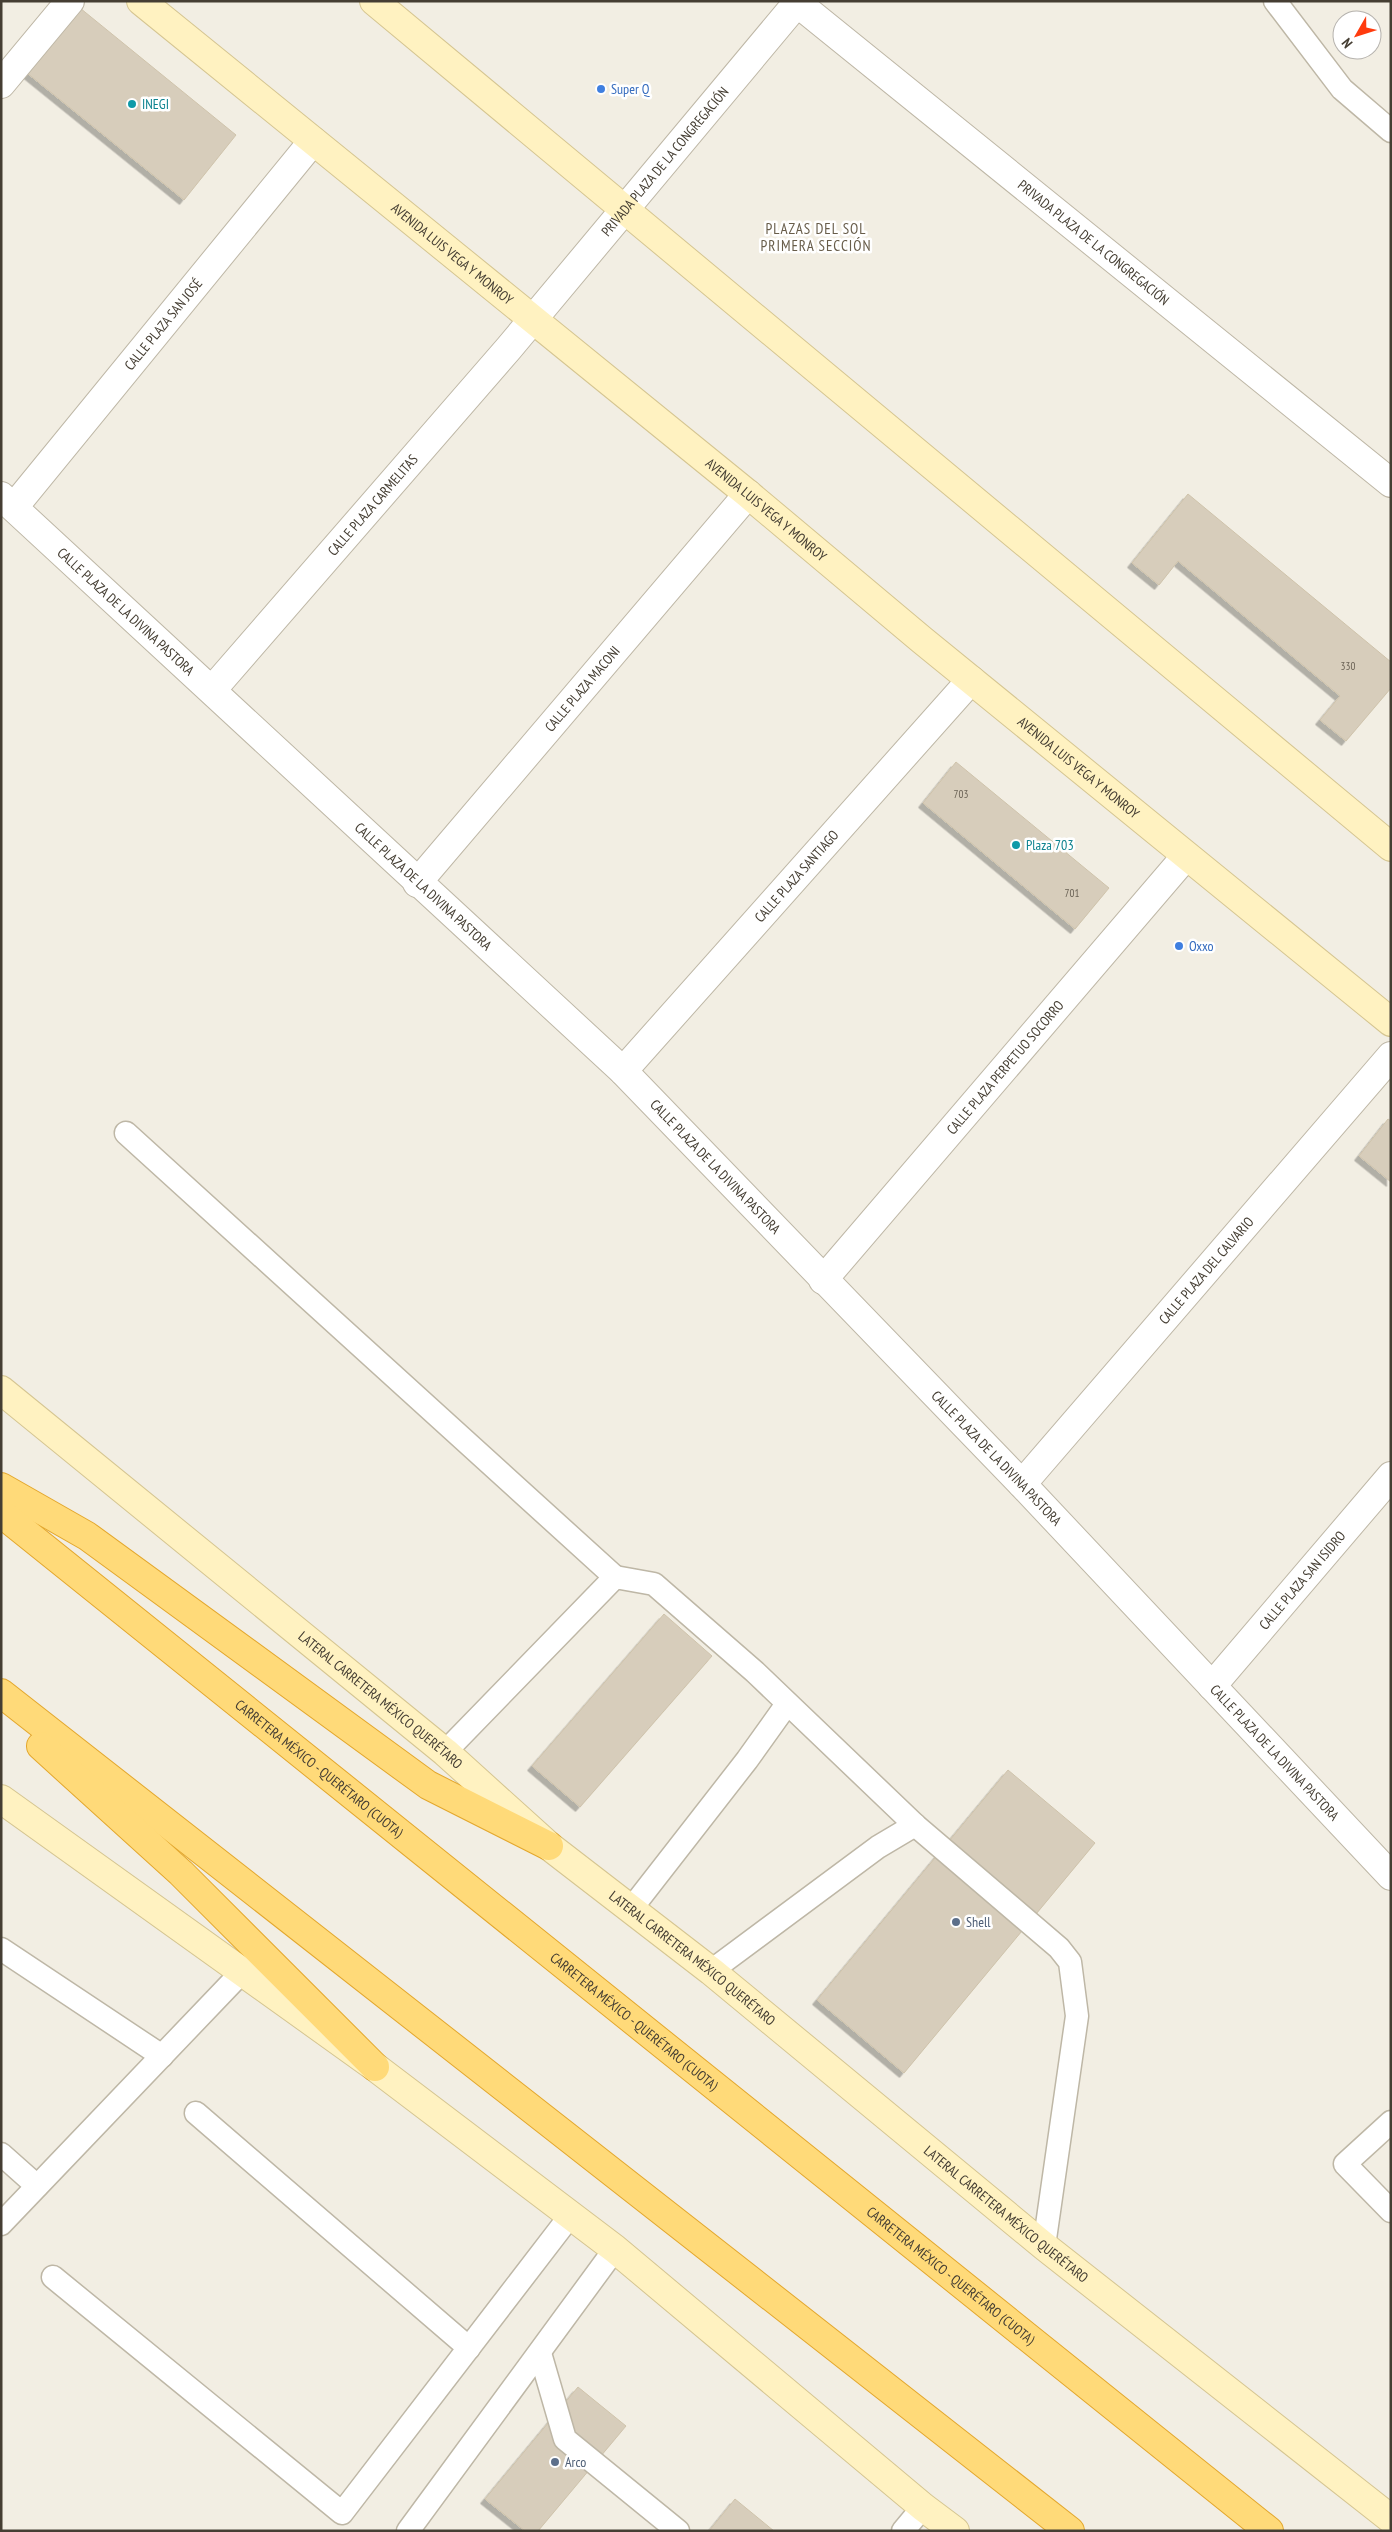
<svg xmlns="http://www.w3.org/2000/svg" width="1392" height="2532" font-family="'PT Sans Narrow',sans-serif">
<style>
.building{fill:#d7cdbb;stroke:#cfc3ab;filter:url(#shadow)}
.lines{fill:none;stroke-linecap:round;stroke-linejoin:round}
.service-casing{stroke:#beb7a6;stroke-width:25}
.minor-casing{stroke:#beb7a6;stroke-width:30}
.secondary-casing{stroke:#d5c591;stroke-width:30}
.trunk-casing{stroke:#e3a72d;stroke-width:30}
.service{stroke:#fff;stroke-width:22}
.minor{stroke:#fff;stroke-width:28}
.secondary{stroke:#fff2c1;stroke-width:28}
.trunk{stroke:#ffda79;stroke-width:28}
.shop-dot{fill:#3f7fe0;stroke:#fff;stroke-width:2}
.culture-dot{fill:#0f9aa8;stroke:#fff;stroke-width:2}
.service-dot{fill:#5c6f8a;stroke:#fff;stroke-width:2}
.labels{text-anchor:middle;stroke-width:5;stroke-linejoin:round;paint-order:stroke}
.number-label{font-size:11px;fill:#6a6255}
.shop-label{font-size:14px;fill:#366cbe;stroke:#fff;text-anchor:start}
.culture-label{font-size:14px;fill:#0d838f;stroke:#fff;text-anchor:start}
.street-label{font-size:14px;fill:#453e33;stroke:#fff}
.service-label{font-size:14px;fill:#4e5e75;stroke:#fff;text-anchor:start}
.neighbourhood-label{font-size:15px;letter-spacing:1px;fill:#685d4a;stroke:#fff}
</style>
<defs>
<filter id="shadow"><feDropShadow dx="-4.5" dy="4.5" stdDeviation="0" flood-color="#0004"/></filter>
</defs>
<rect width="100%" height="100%" fill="#f2eee3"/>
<g class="building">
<polygon points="80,8 236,135 184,200 27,73"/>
<polygon points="1188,494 1391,662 1391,688 1346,741 1320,720 1340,696 1178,561 1159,585 1132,563"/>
<polygon points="956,762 1109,888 1075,929 923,803"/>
<polygon points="1388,1119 1391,1121 1391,1182 1359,1156"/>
<polygon points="664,1614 712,1656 580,1807 532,1766"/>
<polygon points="1008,1770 1095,1843 904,2073 817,2000"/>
<polygon points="578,2387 626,2426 538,2531 525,2531 485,2499"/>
<polygon points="735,2499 774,2531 709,2531"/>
</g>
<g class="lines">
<defs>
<g id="service">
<polyline points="1275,1 1342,89 1391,131"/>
<polyline points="126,1133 615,1577"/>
<polyline points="445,1752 615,1577 654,1584 755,1672 915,1825 1059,1948 1070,1962 1077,2016 1044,2246"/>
<polyline points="631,1909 747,1760 787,1704"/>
<polyline points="1,1949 162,2056"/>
<polyline points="711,1971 878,1847 915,1825"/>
<polyline points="196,2113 469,2348"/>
<polyline points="1391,2122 1345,2164 1391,2211"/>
<polyline points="1,2154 37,2186"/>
<polyline points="1,2224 242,1972"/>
<polyline points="53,2277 342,2513 570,2216"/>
<polyline points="540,2353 565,2439 678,2531"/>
<polyline points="408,2531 615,2249"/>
<polyline points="903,2531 923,2507"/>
</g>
<g id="minor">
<path id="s1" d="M795,1L1391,483"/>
<polyline points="1,84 70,1"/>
<path id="s2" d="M1,496L623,1071L1022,1484L1391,1876"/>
<path id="s3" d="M14,507L313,141"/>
<path id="s4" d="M212,690L509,348L797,3"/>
<path id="s5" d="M417,883L748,494"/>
<path id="s6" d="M623,1071L971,680"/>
<path id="s7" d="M823,1280L1186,856"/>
<path id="s8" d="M1022,1484L1391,1056"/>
<path id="s9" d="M1212,1686L1391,1476"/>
</g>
<g id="secondary">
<path id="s10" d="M141,1L748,494L922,640L1391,1022"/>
<polyline points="374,1 1391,847"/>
<path id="s11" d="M1,1390L445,1752L549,1846L711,1971L1044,2246L1391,2519"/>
<polyline points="1,1799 375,2067 615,2249 923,2507 955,2531"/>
</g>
<g id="trunk">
<polyline points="1,1487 87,1536 428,1785 549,1846"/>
<path id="s12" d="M1,1513L1269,2531"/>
<polyline points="1,1693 1070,2531"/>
<polyline points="41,1746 181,1873 375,2067"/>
</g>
</defs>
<use href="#service" class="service-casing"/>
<use href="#minor" class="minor-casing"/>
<use href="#secondary" class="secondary-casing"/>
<use href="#trunk" class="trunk-casing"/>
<use href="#service" class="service"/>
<use href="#minor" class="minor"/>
<use href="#secondary" class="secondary"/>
<use href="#trunk" class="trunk"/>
</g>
<g class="shop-dot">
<circle cx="601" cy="89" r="5"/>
<circle cx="1179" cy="946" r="5"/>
</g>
<g class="culture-dot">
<circle cx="132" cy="104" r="5"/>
<circle cx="1016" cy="845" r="5"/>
</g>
<g class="service-dot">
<circle cx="956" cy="1922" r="5"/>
<circle cx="555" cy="2462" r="5"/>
</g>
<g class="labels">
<g class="number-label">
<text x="1348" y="670">330</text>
<text x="961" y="798">703</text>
<text x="1072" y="897">701</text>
</g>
<g class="shop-label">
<text x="611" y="94">Super Q</text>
<text x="1189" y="951">Oxxo</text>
</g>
<g class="culture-label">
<text x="142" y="109">INEGI</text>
<text x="1026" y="850">Plaza 703</text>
</g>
<g class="street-label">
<text dy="5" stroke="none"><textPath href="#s4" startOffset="696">PRIVADA PLAZA DE LA CONGREGACIÓN</textPath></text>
<text dy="5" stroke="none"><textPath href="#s1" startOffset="384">PRIVADA PLAZA DE LA CONGREGACIÓN</textPath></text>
<text dy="5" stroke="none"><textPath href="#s10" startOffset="401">AVENIDA LUIS VEGA Y MONROY</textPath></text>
<text dy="5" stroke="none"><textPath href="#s3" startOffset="236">CALLE PLAZA SAN JOSÉ</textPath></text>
<text dy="5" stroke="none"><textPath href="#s4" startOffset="245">CALLE PLAZA CARMELITAS</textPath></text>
<text dy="5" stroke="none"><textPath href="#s10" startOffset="806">AVENIDA LUIS VEGA Y MONROY</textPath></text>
<text dy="5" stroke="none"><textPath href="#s2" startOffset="170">CALLE PLAZA DE LA DIVINA PASTORA</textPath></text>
<text dy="5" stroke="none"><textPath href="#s5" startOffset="255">CALLE PLAZA MACONI</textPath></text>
<text dy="5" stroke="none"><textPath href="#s10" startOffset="1211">AVENIDA LUIS VEGA Y MONROY</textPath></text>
<text dy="5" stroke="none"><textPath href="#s6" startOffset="261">CALLE PLAZA SANTIAGO</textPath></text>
<text dy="5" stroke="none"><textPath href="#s2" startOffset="575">CALLE PLAZA DE LA DIVINA PASTORA</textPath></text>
<text dy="5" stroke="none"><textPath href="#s7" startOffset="280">CALLE PLAZA PERPETUO SOCORRO</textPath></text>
<text dy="5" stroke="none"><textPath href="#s2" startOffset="980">CALLE PLAZA DE LA DIVINA PASTORA</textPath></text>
<text dy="5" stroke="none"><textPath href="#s8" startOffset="282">CALLE PLAZA DEL CALVARIO</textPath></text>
<text dy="5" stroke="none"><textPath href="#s2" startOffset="1385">CALLE PLAZA DE LA DIVINA PASTORA</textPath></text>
<text dy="5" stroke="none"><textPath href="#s9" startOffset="139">CALLE PLAZA SAN ISIDRO</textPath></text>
<text dy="5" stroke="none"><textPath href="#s11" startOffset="490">LATERAL CARRETERA MÉXICO QUERÉTARO</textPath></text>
<text dy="5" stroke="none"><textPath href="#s2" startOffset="1790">CALLE PLAZA DE LA DIVINA PASTORA</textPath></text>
<text dy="5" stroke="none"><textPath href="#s12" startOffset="408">CARRETERA MÉXICO - QUERÉTARO (CUOTA)</textPath></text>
<text dy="5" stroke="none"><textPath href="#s11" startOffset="895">LATERAL CARRETERA MÉXICO QUERÉTARO</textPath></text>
<text dy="5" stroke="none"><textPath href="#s12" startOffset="812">CARRETERA MÉXICO - QUERÉTARO (CUOTA)</textPath></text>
<text dy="5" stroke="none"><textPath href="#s11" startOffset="1300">LATERAL CARRETERA MÉXICO QUERÉTARO</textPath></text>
<text dy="5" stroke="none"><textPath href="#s12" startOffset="1218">CARRETERA MÉXICO - QUERÉTARO (CUOTA)</textPath></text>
</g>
<g class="service-label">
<text x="966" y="1927">Shell</text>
<text x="565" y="2467">Arco</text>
</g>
<g class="neighbourhood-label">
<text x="816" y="234">PLAZAS DEL SOL<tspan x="816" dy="17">PRIMERA SECCIÓN</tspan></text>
</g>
</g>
<rect width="1392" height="2532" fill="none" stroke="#453e33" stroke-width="5"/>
<g transform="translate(1357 35) rotate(231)"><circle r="24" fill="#ffffff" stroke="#b5b2ad"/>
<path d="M0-4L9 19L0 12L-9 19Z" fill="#ff3b0e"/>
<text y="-8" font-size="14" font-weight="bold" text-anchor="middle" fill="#453e33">N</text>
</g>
</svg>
